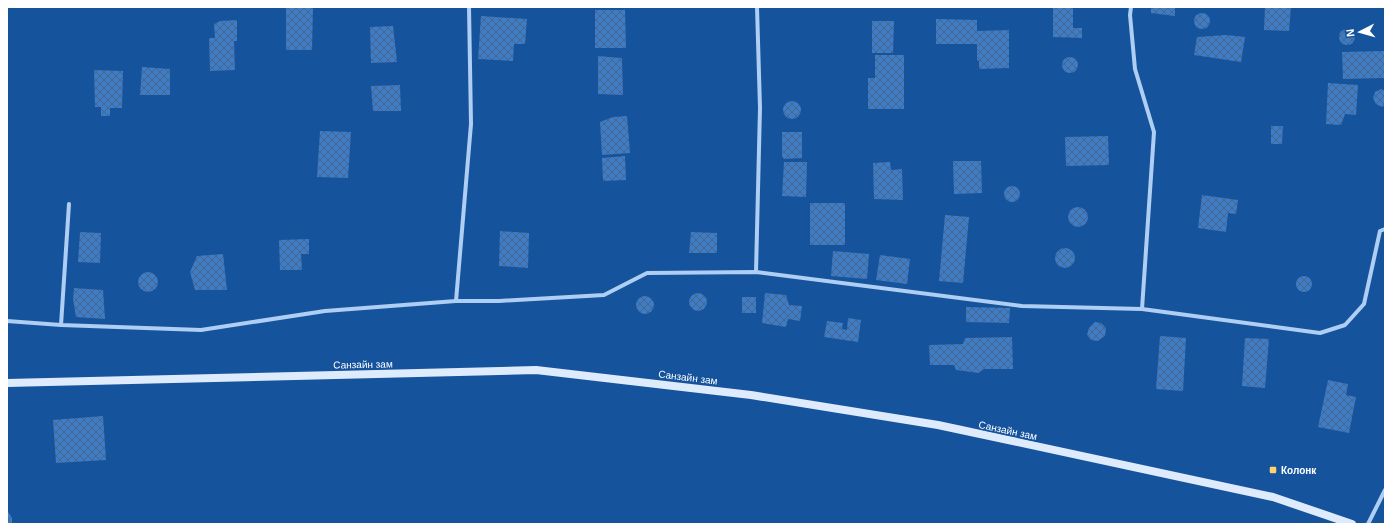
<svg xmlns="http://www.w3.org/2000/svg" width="1392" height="531" font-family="Arial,sans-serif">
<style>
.building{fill:url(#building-cross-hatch)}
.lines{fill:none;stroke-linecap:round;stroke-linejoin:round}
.street{stroke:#aecef3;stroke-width:4}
.secondary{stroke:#ddebfc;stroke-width:8}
.poi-dot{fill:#ffd46f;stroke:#16539d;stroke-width:1.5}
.labels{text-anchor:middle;stroke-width:3;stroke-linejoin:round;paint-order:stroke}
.street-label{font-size:10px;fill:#fff;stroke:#16539d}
.poi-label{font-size:10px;font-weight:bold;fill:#fff;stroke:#16539d;text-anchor:start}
</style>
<defs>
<pattern id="building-cross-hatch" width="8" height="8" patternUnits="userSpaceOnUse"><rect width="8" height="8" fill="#3f7cc3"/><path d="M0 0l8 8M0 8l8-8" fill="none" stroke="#45668d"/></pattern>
</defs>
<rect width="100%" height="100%" fill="#16539d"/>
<g class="building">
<polygon points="286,7 313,7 312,50 286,50"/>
<polygon points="1053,7 1073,8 1073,28 1082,28 1082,38 1053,37"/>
<polygon points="1151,7 1175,7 1175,16 1151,13"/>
<polygon points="1265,7 1291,7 1289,31 1264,30"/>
<polygon points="595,10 625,10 626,48 595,48"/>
<circle cx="1202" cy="21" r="8"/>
<polygon points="481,16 527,19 525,44 514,44 513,61 478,59"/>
<polygon points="936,19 977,20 977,31 1009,30 1009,68 979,69 979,61 977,60 977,44 936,44"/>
<polygon points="237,20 237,41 234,41 235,70 210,71 209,38 215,38 214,24 220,21"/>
<polygon points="872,21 894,21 893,53 872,53"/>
<polygon points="393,26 397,62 371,63 370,27"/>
<circle cx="1347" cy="37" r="8"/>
<polygon points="1226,35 1245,37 1241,62 1194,55 1197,37"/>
<polygon points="1385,51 1385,78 1343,79 1342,52"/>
<polygon points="875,55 904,55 904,109 868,109 868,78 875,78"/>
<polygon points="598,56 622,58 623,95 598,94"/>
<circle cx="1070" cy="65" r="8"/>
<polygon points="142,67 170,69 170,95 140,95"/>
<polygon points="94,70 123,71 122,108 110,108 110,116 101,116 101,107 95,107"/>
<polygon points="1328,83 1358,85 1356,115 1345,114 1341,125 1326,124"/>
<polygon points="400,85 401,111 373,111 371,86"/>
<polygon points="1381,89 1385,91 1385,105 1382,107 1376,104 1373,98 1375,92"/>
<circle cx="792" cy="110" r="9"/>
<polygon points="627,116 630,153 602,155 600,122 613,117"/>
<polygon points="1271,126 1283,126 1282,144 1271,144"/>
<polygon points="320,131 351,132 348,178 317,177"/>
<polygon points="782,132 802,132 802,158 784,159 782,156"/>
<polygon points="1108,136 1109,165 1066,166 1065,137"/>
<polygon points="625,156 626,180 603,181 602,158"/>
<polygon points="953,161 981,161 982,193 954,194"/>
<polygon points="784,162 807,162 806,197 782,196"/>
<polygon points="890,162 891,170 902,169 903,200 874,199 873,163"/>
<circle cx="1012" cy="194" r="8"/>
<polygon points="1202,195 1238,200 1236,214 1228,213 1226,232 1198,228"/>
<rect x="810" y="203" width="35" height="42"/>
<circle cx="1078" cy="217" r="10"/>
<polygon points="945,215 969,217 963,283 939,281"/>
<polygon points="500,231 529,233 528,268 499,266"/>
<polygon points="80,232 101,233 100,263 78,262"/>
<polygon points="691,232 717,233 717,253 689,253"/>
<polygon points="309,239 309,254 301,254 302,270 280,270 279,240"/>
<circle cx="1065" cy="258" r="10"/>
<polygon points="833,251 869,254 867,279 831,276"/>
<polygon points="223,254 227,290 195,290 190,272 197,256"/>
<polygon points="880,255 910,259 907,284 876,280"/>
<circle cx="148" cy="282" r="10"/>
<circle cx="1304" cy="284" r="8"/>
<polygon points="74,288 103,290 105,319 76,317 73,299"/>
<polygon points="765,293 786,295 789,305 802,306 800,321 788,319 786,327 762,323"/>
<circle cx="698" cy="302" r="9"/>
<circle cx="645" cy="305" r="9"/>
<rect x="742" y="297" width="14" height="16"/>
<polygon points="966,307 1010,308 1009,323 966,322"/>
<polygon points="848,318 861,320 858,342 824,337 827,321 843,323 842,329 847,330"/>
<polygon points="1095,322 1101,323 1106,328 1105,336 1098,341 1091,340 1087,335 1089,328"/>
<polygon points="1160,336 1186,338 1183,391 1156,389"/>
<polygon points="1012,337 1013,369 984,369 979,373 956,370 954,365 930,365 929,345 963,344 965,338"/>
<polygon points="1245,338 1269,339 1265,388 1242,386"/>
<polygon points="1328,380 1348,384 1346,395 1356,397 1349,433 1318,427"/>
<polygon points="103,416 106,460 56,463 53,420"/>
<polygon points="7,510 12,518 12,524 7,524"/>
</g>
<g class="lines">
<g class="street">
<polyline points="1131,7 1130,15 1135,69 1154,132 1142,309"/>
<polyline points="756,272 760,108 757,7"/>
<polyline points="456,301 471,124 469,7"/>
<polyline points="7,321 61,325 201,330 325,311 456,301 499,301 604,295 647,273 756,272 1022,306 1142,309 1320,333 1345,325 1364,304 1380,231 1385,229"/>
<polyline points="61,325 69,204"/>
<polyline points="1368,524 1385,490"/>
</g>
<polyline class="secondary" points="7,383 536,370 751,395 938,425 1273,497 1352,524"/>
</g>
<rect class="poi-dot" x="1269" y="466" width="8" height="8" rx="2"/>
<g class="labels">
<g class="street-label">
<text transform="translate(363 364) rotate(-1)" y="4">Санзайн зам</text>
<text transform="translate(688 377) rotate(7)" y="4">Санзайн зам</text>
<text transform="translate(1008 430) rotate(12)" y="4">Санзайн зам</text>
</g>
<g class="poi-label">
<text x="1281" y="474">Колонк</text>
</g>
</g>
<rect width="1392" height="531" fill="none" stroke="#ffffff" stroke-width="16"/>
<g transform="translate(1360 32) rotate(264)" stroke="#16539d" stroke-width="3" paint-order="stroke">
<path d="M0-3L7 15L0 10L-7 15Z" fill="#ffffff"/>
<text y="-6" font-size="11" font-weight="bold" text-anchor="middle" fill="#ffffff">N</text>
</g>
</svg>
